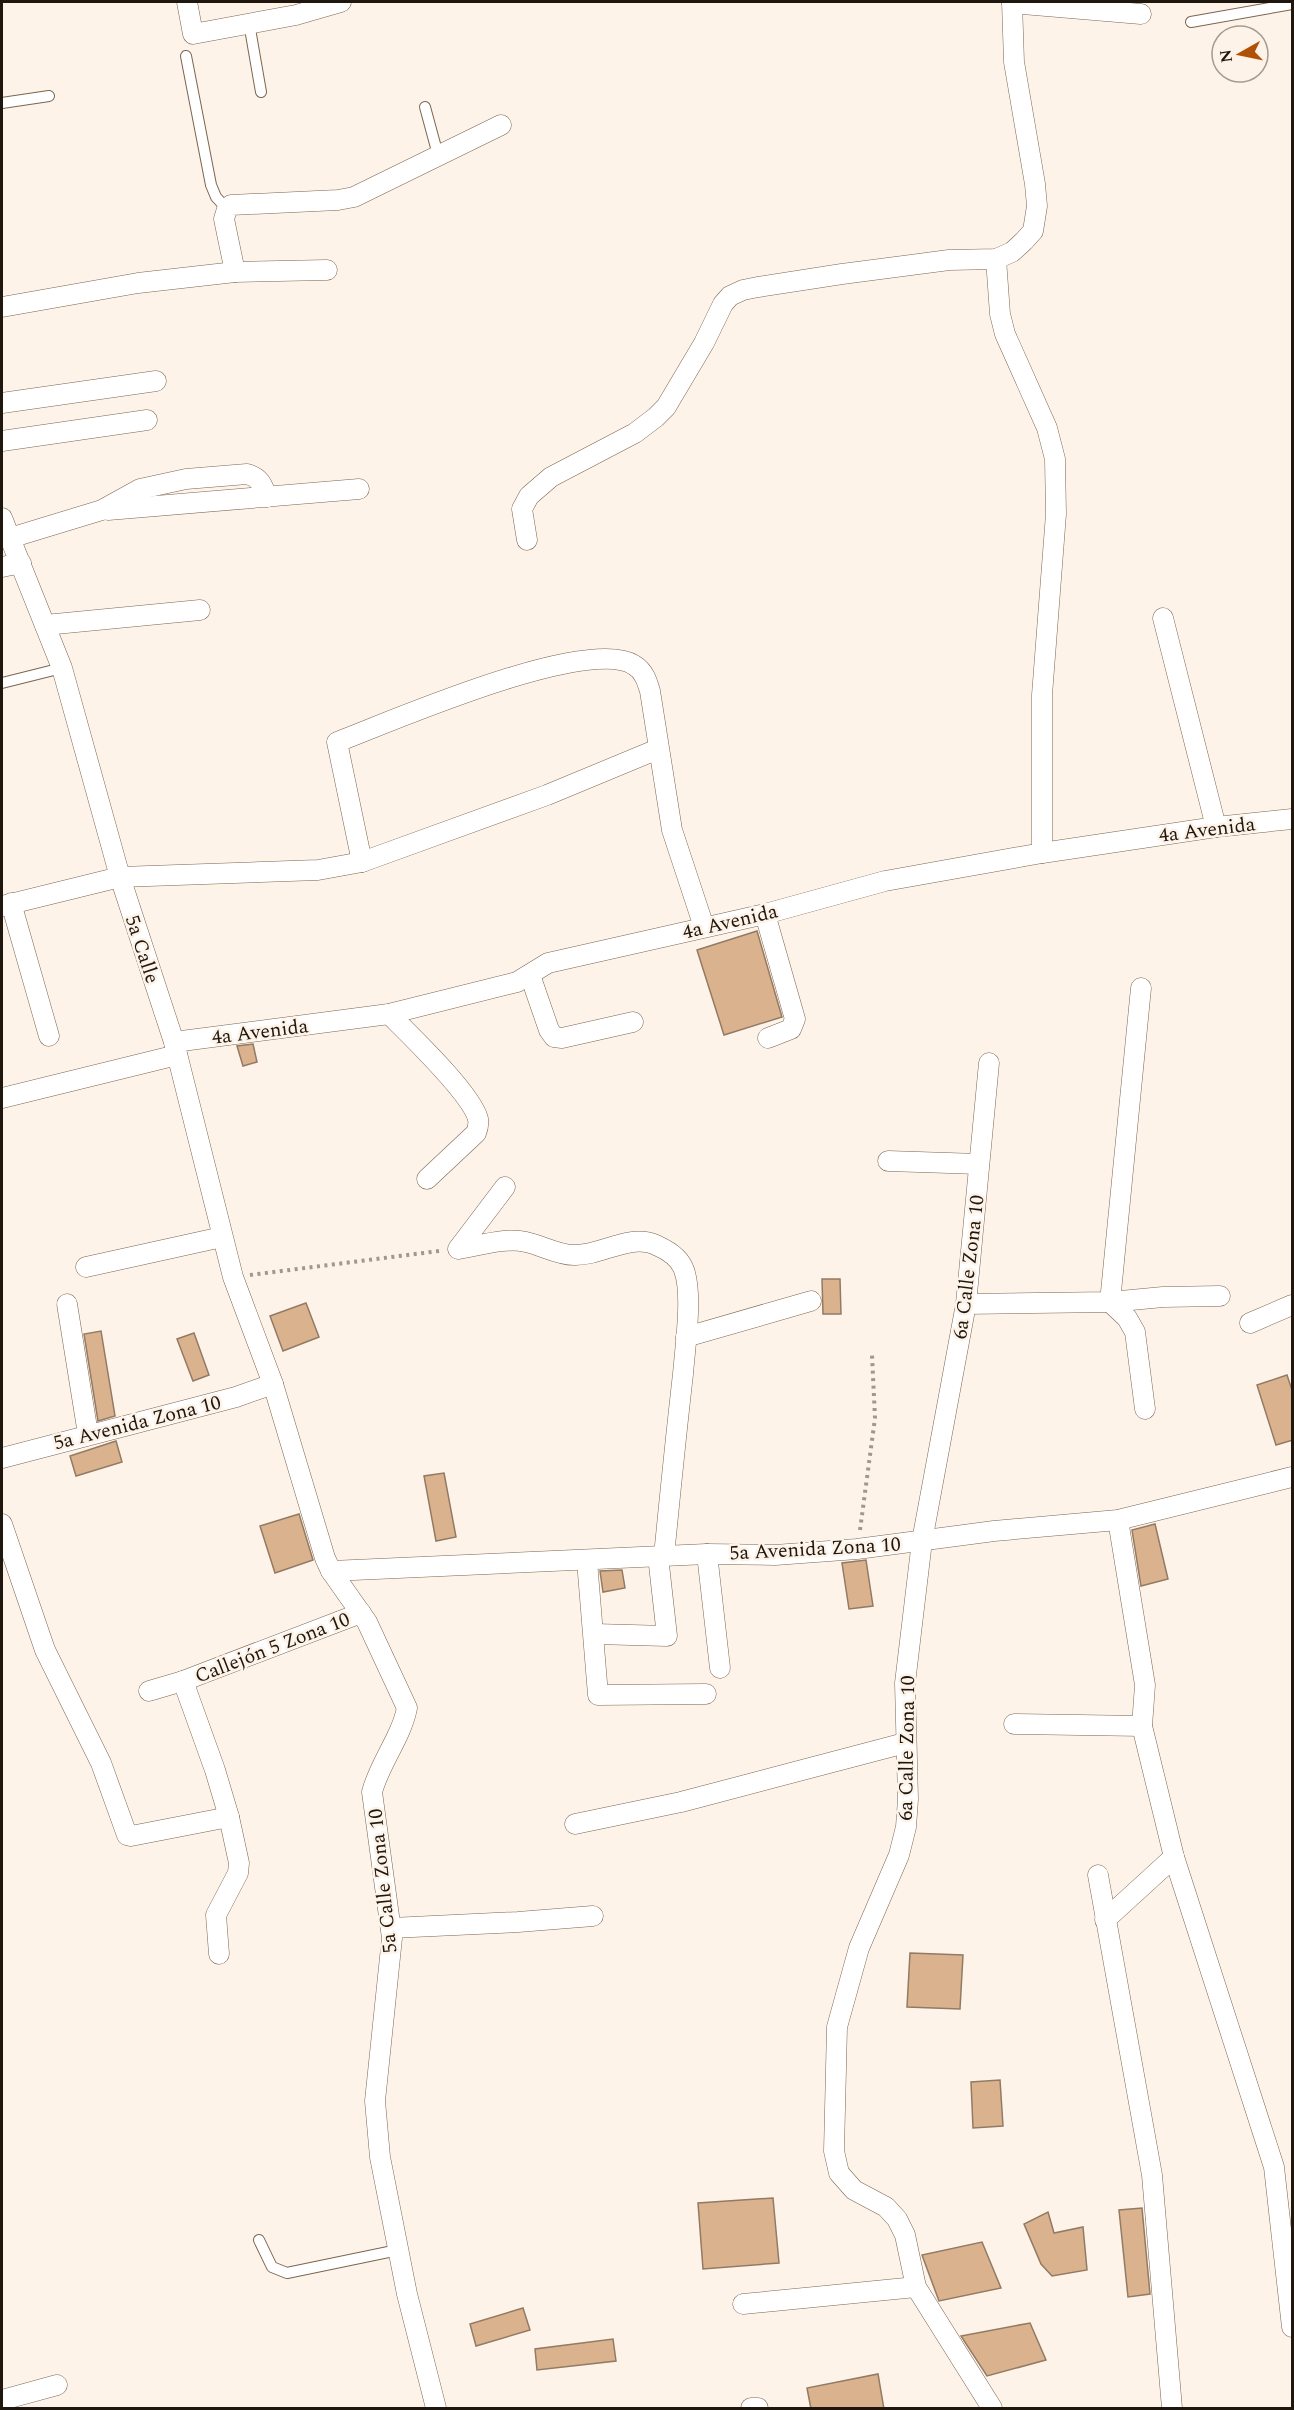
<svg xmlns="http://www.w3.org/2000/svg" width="1294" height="2410" font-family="Spectral,serif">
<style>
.building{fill:#dab38e;stroke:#927a64;stroke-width:1.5}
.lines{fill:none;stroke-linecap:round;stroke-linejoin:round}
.lane-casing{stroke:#7c6550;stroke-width:12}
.street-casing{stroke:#7c6550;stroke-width:21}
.path{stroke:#a1978d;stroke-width:4;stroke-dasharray:3 4.5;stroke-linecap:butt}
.lane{stroke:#fff;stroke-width:10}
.street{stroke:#fff;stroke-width:20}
.labels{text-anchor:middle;stroke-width:5;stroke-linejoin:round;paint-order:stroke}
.street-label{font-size:20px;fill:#1f160d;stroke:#fef3e9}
</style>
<rect width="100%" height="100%" fill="#fef3e9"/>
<g class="building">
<polygon points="757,931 782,1017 724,1035 697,950"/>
<polygon points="253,1044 257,1062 243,1066 237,1046"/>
<polygon points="822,1279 840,1279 841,1314 823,1314"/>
<polygon points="306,1303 319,1337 283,1351 270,1316"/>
<polygon points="101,1331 115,1416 98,1421 84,1334"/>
<polygon points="194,1333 209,1375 193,1381 177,1339"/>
<polygon points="1287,1375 1293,1393 1293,1440 1276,1445 1257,1385"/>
<polygon points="116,1441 122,1462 76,1476 70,1456"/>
<polygon points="444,1473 456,1537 436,1541 424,1476"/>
<polygon points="299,1514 313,1560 275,1573 260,1526"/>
<polygon points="1155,1524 1168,1579 1141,1586 1132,1530"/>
<polygon points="866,1560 873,1606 849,1609 842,1563"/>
<polygon points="622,1570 625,1588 603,1592 600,1571"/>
<polygon points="910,1953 963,1955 960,2009 907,2007"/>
<polygon points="1000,2080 1003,2126 973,2128 971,2082"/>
<polygon points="773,2198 779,2263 703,2269 698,2203"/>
<polygon points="1142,2208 1150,2294 1128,2297 1119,2210"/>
<polygon points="1048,2212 1054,2233 1083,2227 1087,2270 1052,2276 1041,2264 1024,2224"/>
<polygon points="982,2242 1001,2288 939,2301 922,2255"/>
<polygon points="523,2308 530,2330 476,2346 470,2324"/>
<polygon points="1030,2323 1046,2360 987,2376 961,2336"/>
<polygon points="613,2339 616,2361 537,2370 535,2349"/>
<polygon points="878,2374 884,2409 811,2409 807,2388"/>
</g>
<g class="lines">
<defs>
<g id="lane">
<polyline points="1191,22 1292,4"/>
<polyline points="249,23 261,92"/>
<polyline points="186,56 211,185 216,197 227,209"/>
<polyline points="2,103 49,96"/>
<polyline points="425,107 438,155"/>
<polyline points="2,683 62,668"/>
<polyline points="259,2240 272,2267 287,2273 398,2250"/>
</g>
<g id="street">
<polyline points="187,2 193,34 296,15 341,2"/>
<polyline points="1012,3 1141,14"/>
<polyline points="996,259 1000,314 1005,334 1047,428 1055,459 1056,514 1042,695 1042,853"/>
<polyline points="235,272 224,219 227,209 231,205 338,200 354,197 501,125"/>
<polyline points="2,307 138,283 235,272 327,270"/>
<polyline points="2,403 156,381"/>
<polyline points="2,441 147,420"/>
<polyline points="108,510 359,489"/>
<path d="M2,518L62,668L120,877L174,1042L233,1277L273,1384L325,1558L331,1571L367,1622L407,1708C401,1738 380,1762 372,1792L392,1938L375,2101L380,2157L407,2294L436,2408"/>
<path d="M10,538L102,510L140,489L186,479L247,474C260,477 263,486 267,497"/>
<polyline points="527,540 522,509 529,496 551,477 635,433 656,417 666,407 704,343 723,304 730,296 743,290 758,287 842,274 949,260 996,259 1012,252 1024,241 1033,231 1037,206 1035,184 1014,62 1012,2"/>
<polyline points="2,567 21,563"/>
<polyline points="1163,618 1216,827"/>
<polyline points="45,625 200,610"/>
<path d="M362,862L337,742C390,722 588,635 634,665C644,671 647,681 650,691L672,830L704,927"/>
<polyline points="11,903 49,1036"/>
<polyline points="2,906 120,877 318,870 362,862 547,795 658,749"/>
<polyline points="765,914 795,1019 791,1029 768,1038"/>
<polyline points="530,975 549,1030 554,1037 562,1038 633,1022"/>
<polyline points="1141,988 1110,1302 1127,1318 1135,1332 1145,1409"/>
<path d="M389,1014C410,1035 472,1094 478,1119C479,1124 478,1128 476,1133L427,1179"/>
<polyline points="174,1042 389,1014 517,982 548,963 765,914 885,881 1042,853 1216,827 1292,819"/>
<polyline points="989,1063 966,1304 922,1541 905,1683 908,1799 906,1827 899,1855 859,1948 837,2027 834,2151 839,2173 854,2190 886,2207 897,2219 905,2235 916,2287 992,2408"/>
<polyline points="2,1098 177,1055"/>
<polyline points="888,1161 979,1164"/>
<path d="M505,1187L458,1249C479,1246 505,1237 526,1242C541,1245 558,1255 574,1255C602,1256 630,1232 658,1246C669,1251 680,1258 684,1270C693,1294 685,1348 683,1374C676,1435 670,1495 664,1556"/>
<polyline points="86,1267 222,1237"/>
<polyline points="67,1304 88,1434"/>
<polyline points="966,1304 1110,1302 1163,1297 1220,1296"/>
<polyline points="1250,1323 1292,1305"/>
<polyline points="686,1337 811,1301"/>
<polyline points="2,1458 236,1397 273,1384"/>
<polyline points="1118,1520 1145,1685 1142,1726 1174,1857 1274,2167 1292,2327"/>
<polyline points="2,1524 45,1650 101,1763 127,1835 131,1836 229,1817"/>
<polyline points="707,1554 720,1668"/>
<polyline points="587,1561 598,1695 706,1694"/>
<polyline points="331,1571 707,1554 775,1555 857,1549 994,1531 1118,1520 1292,1477"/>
<polyline points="595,1634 667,1636 658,1556"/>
<polyline points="183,1681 215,1770 229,1817 239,1863 238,1873 216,1915 219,1954"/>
<polyline points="149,1691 183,1681 361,1613"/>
<polyline points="1014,1724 1142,1726"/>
<polyline points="575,1824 681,1802 905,1743"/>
<polyline points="1098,1875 1152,2175 1172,2408"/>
<polyline points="1105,1920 1174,1857"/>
<polyline points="391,1928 518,1922 593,1916"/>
<polyline points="743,2304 916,2287"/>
<polyline points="2,2400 57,2385"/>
<polyline points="751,2408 758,2408"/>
</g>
</defs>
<use href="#lane" class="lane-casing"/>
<use href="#street" class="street-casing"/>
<g class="path">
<polyline points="250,1275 439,1251"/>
<polyline points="860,1530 875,1418 872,1355"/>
</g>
<use href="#lane" class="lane"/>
<use href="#street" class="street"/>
</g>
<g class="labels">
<g class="street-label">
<text transform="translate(1207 829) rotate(-7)" y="7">4a Avenida</text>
<text transform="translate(730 921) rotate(-13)" y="7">4a Avenida</text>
<text transform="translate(143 949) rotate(72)" y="7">5a Calle</text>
<text transform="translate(260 1031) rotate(-7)" y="7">4a Avenida</text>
<text transform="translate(968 1267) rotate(-83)" y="7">6a Calle Zona 10</text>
<text transform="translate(137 1422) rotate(-14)" y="7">5a Avenida Zona 10</text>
<text transform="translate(815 1548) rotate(-3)" y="7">5a Avenida Zona 10</text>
<text transform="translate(272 1647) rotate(-21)" y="7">Callejón 5 Zona 10</text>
<text transform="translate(906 1748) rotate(-89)" y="7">6a Calle Zona 10</text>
<text transform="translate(382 1881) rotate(-96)" y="7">5a Calle Zona 10</text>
</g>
</g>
<rect width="1294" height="2410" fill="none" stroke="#1f160d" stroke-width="6"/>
<g transform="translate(1240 54) rotate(261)"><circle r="28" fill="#fef3e9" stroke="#a59b91" stroke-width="1.5"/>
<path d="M0-4.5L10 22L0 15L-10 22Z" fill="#b15106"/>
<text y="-9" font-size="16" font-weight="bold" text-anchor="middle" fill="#1f160d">N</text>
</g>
</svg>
